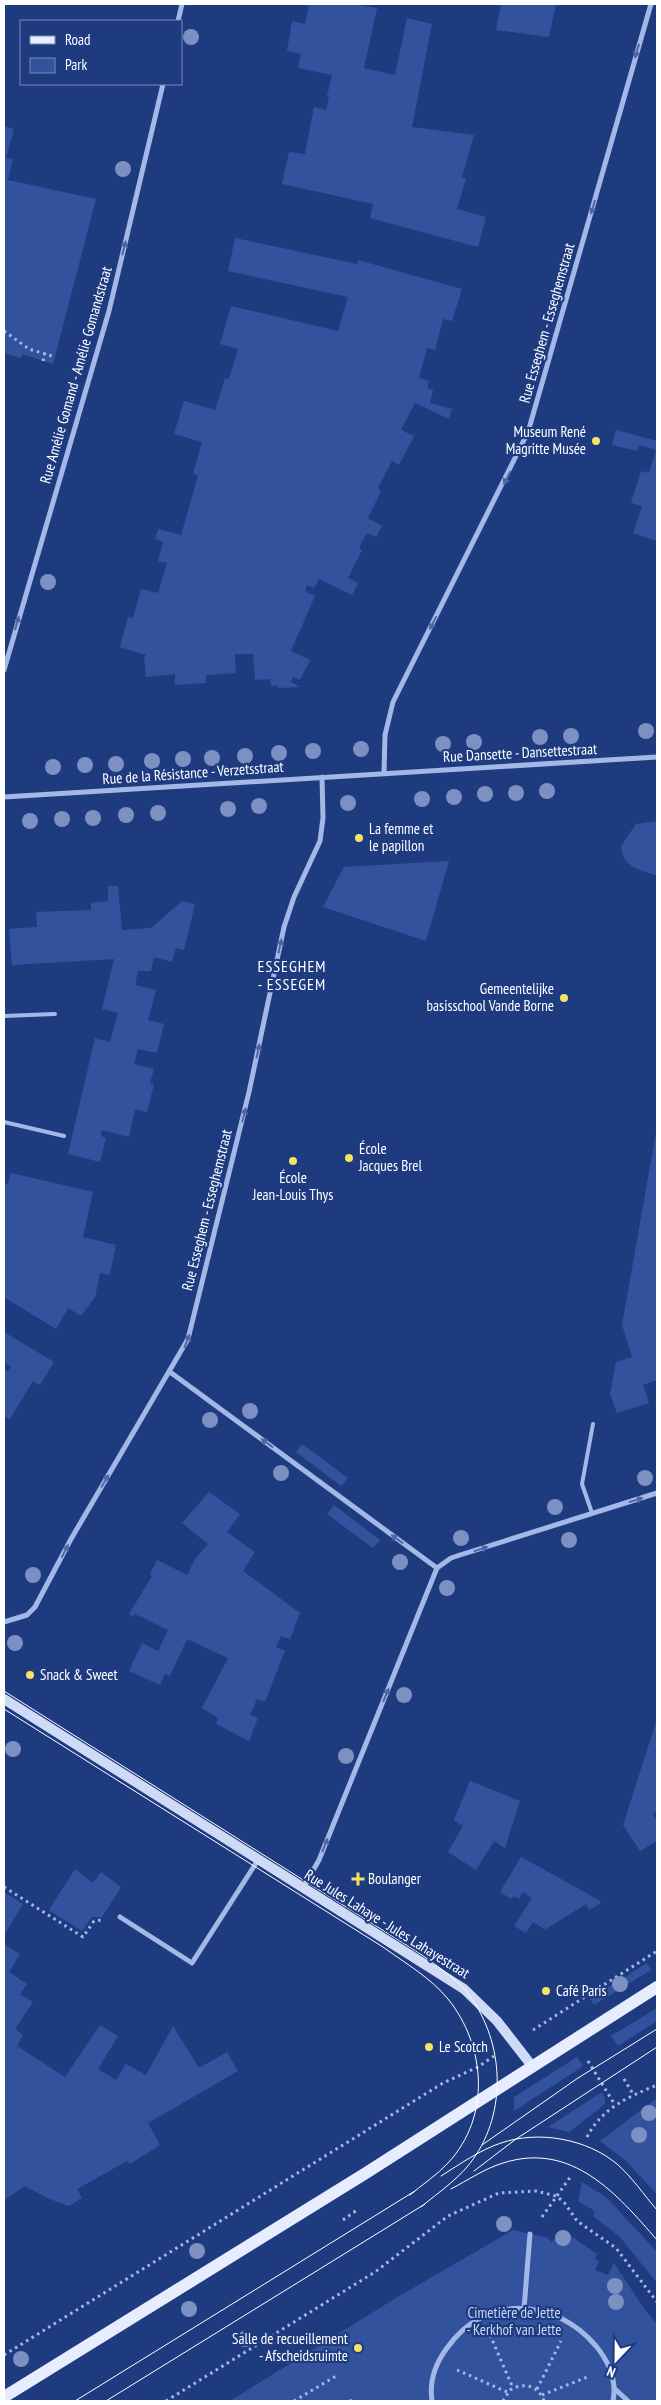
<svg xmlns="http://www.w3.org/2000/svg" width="661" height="2405" font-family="'PT Sans Narrow',sans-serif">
<rect width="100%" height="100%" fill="#1f3b80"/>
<path fill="#33529e" d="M309,4H354L377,8L364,68L395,75L407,18L432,24L412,127L474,135L462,177L466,179L457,209L486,217L478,247L370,218L373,204L282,184L289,152L305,154L314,107L326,110L329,97L327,96L332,75L298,68L301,54L287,51L292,21L305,24Z
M501,4H556L549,37L496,30Z
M4,126L14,129L6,158L13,159L8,180L96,199L53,364L22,354L21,358L4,353Z
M235,238L357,264L358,260L462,289L452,321L443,319L435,350L427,348L419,378L429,381L427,388L433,390L430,403L452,409L449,419L415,403L401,430L414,436L399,465L392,461L378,488L381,491L368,518L382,526L376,537L367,533L359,548L362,550L348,578L358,583L352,595L319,579L314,588L307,585L305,591L315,596L291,651L310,660L300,680L293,677L291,682L300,687L278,688L277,685L271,686L270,679L255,680L253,654H235L236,673L206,675V683L175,685V674L146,677L144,657L146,655L120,647L128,617L133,618L141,589L158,593L167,563L158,561L163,542L155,539L158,529L181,535L198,476L193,474L202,442L174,434L184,401L215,410L225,378L229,379L238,349L220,344L231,306L338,331L348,297L228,271Z
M616,430L657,441V541L633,533L642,506L631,503L641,471L649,473L656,450L639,445L637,451L612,445Z
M657,821V876C639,869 623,868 621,846L636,824Z
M449,861L426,941L323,907L344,867Z
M108,886H118L122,930L151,928L182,901L195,904L184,950L176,948L172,962L154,957L151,971H138L135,985L156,990L148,1020L164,1024L157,1053L138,1049L134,1064L154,1069L150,1083L154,1084L147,1112L135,1109L129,1137L102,1130L101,1136L106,1138L100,1162L68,1154L95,1038L110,1042L118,1013L102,1009L114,959L12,965L9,929L37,927L36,912L91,910V903L108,901Z
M657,1127V1380L643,1385L649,1403L617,1413L610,1394L616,1362L632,1357L622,1325Z
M11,1173L93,1192L83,1237L116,1245L110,1275L100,1273L95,1297L81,1316L68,1308L56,1329L4,1297V1184L7,1185Z
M4,1332L54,1362L40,1385L33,1381L10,1419L4,1416V1369L8,1372L11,1367L4,1362Z
M302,1444L348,1478L341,1486L296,1452Z
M209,1492L240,1514L227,1532L255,1552L243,1571L300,1613L290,1639L281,1636L276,1647L285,1651L265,1702L257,1699L250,1715L258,1718L249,1741L216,1724L218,1718L202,1708L228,1658L187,1639L170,1676L165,1674L160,1685L129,1671L142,1643L158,1651L168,1630L135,1614L133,1617L129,1614L152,1576L150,1574L157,1560L187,1575L195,1559L208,1544L182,1523Z
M334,1505L380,1540L373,1548L327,1514Z
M657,1719V1811L653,1814L657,1821V1841L640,1851L623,1825Z
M470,1781L520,1801L505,1848L494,1841L476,1870L448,1852L463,1826L454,1820Z
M521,1857L599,1900L601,1903L589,1910L586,1904L546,1929L547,1931L533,1922L526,1933L514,1926L532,1898L523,1892L519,1899L514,1896L511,1899L500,1892Z
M75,1869L93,1883L101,1872L121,1887L102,1917H92L82,1931L49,1910Z
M4,1892L23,1904L4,1935Z
M4,1944L20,1954L9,1972L27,1984L20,1994L33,2002L15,2029L23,2035L17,2046L65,2077L100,2025L118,2036L98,2069L116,2080L126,2064L146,2075L173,2026L199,2068L227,2052L238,2071L148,2123L160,2145L130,2164L127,2161L77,2189L82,2198L69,2206L47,2198L25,2186L4,2200Z
M647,1963L651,1970L594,2005L590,1999Z
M657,2008V2021L618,2046L611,2036Z
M577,2057L583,2066L514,2111V2097Z
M602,2092L605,2099V2104L569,2132L548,2127Z
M657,2098L655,2115L657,2118V2194L625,2160L600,2141Z
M582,2182L606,2197L657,2252V2283L620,2237L593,2216L595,2211L578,2201Z
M513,2230L548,2238L552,2242L562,2230L597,2254L595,2259L599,2261L595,2270L608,2275L614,2263L645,2310L657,2324V2401H230L396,2298Z"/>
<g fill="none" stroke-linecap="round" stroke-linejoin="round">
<path stroke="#a4b8e8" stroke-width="3" stroke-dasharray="2.5 4" stroke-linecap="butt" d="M4,331L29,349L55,357
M43,361L45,353
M4,1887L83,1937L94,1921L101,1920
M533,2030L657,1951
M588,2061L615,2105
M624,2079L633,2094
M587,2137C602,2108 628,2097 657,2085
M542,2217L571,2176
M343,2220L357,2210
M490,2335L513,2388
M4,2355L443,2083L478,2067L494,2056
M457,2370L507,2392
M537,2389L561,2341
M542,2395L590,2376
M166,2401L375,2272L448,2216L499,2193L536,2191L556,2196L564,2202L577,2221L616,2248L657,2302
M294,2401L336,2376
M350,2401L352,2400
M503,2401L510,2390C524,2382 538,2385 544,2401"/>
<path stroke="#a4b8e8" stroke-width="4" d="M4,1016L55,1014
M4,1122L64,1136
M592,1513L582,1484L593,1424"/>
<path stroke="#a4b8e8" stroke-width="5" d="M178,21L182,4
M4,670L109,311L163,84
M384,773L385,735L393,702L528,432L651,4
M4,797L657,757
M170,1372L437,1568
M4,1622L27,1615L35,1607L71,1539L188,1339L249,1092L284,927L294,897L320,841L323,818L322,777
M303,1888L319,1860L437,1568L451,1558L460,1555L657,1493
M120,1917L192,1963L258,1860
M524,2309L530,2234
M615,2389L628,2401
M432,2401C429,2381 435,2364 447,2348C485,2294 554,2297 596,2346C609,2362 617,2381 613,2401"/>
<path stroke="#cfdaf6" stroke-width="10" d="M4,1699L464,1989L497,2021L532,2066"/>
<path stroke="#e7ecfe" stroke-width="12" d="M4,2397L366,2173L657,1987"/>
<path stroke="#fff" stroke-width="1" d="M4,1691L422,1955C437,1966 454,1977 466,1991C503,2037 508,2106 476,2155C462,2177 440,2191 421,2207
M4,1709L383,1947C405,1963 431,1978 448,1999C486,2046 491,2117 448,2163C437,2175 423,2184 410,2195
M482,2145L578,2078L657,2029
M474,2171L516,2139L657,2047
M441,2176C460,2164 480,2150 501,2143C539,2130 587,2139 617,2164C632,2177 644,2195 657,2210
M451,2189C468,2180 484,2169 503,2163C572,2141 617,2194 657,2240
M75,2401L415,2191
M106,2401L425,2204"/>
</g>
<g fill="#7c90c1">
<circle cx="191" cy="37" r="8"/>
<circle cx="123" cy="169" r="8"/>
<circle cx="48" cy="582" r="8"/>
<circle cx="646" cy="731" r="8"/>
<circle cx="571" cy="736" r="8"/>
<circle cx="540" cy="737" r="8"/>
<circle cx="474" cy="742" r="8"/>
<circle cx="443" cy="744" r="8"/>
<circle cx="361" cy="749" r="8"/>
<circle cx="313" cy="751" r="8"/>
<circle cx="279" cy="753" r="8"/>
<circle cx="245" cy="756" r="8"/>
<circle cx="212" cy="758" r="8"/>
<circle cx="183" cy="759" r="8"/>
<circle cx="152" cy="761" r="8"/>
<circle cx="116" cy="764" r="8"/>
<circle cx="85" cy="765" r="8"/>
<circle cx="53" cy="767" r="8"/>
<circle cx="547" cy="791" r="8"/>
<circle cx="516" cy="793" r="8"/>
<circle cx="485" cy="794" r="8"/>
<circle cx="454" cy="797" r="8"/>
<circle cx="422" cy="799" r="8"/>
<circle cx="348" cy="803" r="8"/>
<circle cx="259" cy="806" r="8"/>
<circle cx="228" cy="809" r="8"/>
<circle cx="158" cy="813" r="8"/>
<circle cx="126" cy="815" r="8"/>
<circle cx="93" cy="818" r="8"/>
<circle cx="62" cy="819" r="8"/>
<circle cx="30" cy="821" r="8"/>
<circle cx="250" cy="1411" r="8"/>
<circle cx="210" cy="1420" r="8"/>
<circle cx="281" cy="1473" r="8"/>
<circle cx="645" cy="1478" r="8"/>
<circle cx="555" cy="1507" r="8"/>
<circle cx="461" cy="1538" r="8"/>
<circle cx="569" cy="1540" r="8"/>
<circle cx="400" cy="1562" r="8"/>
<circle cx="33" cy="1575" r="8"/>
<circle cx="447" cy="1588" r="8"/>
<circle cx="15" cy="1643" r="8"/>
<circle cx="404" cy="1695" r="8"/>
<circle cx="13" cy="1749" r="8"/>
<circle cx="346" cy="1756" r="8"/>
<circle cx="620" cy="1984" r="8"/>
<circle cx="649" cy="2113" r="8"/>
<circle cx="639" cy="2135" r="8"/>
<circle cx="504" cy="2224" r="8"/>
<circle cx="563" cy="2238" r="8"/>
<circle cx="197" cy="2251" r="8"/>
<circle cx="615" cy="2286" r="8"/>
<circle cx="616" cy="2302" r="8"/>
<circle cx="189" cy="2309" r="8"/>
<circle cx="245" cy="2339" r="8"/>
<circle cx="21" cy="2359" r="8"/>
</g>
<defs><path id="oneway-solid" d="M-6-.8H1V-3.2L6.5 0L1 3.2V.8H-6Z" transform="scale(1.25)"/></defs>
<g fill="#4e67a4">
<use href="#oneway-solid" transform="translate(637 51) rotate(106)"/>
<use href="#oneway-solid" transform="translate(593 207) rotate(106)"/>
<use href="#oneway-solid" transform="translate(124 248) rotate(-76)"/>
<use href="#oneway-solid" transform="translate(507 478) rotate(117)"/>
<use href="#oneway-solid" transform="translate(17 623) rotate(-74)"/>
<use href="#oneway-solid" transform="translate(433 623) rotate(117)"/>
<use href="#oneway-solid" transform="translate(280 946) rotate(-78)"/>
<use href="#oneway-solid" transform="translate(258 1051) rotate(-78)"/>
<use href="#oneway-solid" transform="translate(244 1115) rotate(-76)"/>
<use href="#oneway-solid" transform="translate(187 1341) rotate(-69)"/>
<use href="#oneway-solid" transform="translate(267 1443) rotate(-144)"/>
<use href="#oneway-solid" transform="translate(105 1481) rotate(-59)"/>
<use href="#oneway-solid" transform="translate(636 1500) rotate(-18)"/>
<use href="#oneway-solid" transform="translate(397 1539) rotate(-144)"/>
<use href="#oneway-solid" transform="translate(481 1549) rotate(-18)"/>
<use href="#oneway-solid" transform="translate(65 1551) rotate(-63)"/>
<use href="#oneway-solid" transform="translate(386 1695) rotate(-68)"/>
<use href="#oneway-solid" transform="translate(325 1845) rotate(-68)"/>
</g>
<g fill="#f6e364" stroke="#1f3b80" stroke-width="2">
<circle cx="596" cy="441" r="5"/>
<circle cx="359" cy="838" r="5"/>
<circle cx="564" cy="998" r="5"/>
<circle cx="349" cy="1158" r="5"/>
<circle cx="293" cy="1161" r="5"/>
<circle cx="30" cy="1675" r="5"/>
<path d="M355.5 1871.5h5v5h5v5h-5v5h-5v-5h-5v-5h5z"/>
<circle cx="546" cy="1991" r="5"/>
<circle cx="429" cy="2047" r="5"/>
<circle cx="358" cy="2348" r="5"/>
</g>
<g text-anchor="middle" stroke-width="4.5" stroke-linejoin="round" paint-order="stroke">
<g font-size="15" fill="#fff" stroke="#1f3b80">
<text transform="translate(547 323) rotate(-74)" y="5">Rue Esseghem - Esseghemstraat</text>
<text transform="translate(76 375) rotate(-74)" y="5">Rue Amélie Gomand - Amélie Gomandstraat</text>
<text transform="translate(520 753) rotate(-3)" y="5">Rue Dansette - Dansettestraat</text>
<text transform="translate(193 773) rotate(-4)" y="5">Rue de la Résistance - Verzetsstraat</text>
<text transform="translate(207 1210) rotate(-76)" y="5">Rue Esseghem - Esseghemstraat</text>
<text transform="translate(387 1924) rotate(32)" y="5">Rue Jules Lahaye - Jules Lahayestraat</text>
</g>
<g font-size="15" fill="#fff" stroke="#1f3b80" text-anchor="start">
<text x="586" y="437" text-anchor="end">Museum René<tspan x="586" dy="17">Magritte Musée</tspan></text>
<text x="369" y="834">La femme et<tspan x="369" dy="17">le papillon</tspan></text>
<text x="554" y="994" text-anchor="end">Gemeentelijke<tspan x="554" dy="17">basisschool Vande Borne</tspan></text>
<text x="359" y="1154">École<tspan x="359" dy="17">Jacques Brel</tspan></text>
<text x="293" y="1183" text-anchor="middle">École<tspan x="293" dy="17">Jean-Louis Thys</tspan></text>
<text x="40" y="1680">Snack &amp; Sweet</text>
<text x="368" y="1884">Boulanger</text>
<text x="556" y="1996">Café Paris</text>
<text x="439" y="2052">Le Scotch</text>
<text x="348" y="2344" text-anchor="end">Salle de recueillement<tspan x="348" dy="17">- Afscheidsruimte</tspan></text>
</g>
<g font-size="15" fill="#c8d6f6" stroke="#1f3b80">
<text x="514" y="2318">Cimetière de Jette<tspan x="514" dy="17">- Kerkhof van Jette</tspan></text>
</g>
<g font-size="16" letter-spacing="1" fill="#fff" stroke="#1f3b80">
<text x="292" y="972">ESSEGHEM<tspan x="292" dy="18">- ESSEGEM</tspan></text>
</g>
</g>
<rect width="661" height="2405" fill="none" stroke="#ffffff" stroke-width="10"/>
<rect x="20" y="20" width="162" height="65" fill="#1f3b80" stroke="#7989b3"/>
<rect x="30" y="36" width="25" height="8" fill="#e7ecfe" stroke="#7989b3"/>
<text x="65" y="45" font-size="15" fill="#ffffff">Road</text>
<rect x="30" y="58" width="25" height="15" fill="#33529e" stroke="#7989b3"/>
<text x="65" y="70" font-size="15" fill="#ffffff">Park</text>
<g transform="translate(616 2360) rotate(202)" stroke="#1f3b80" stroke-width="4" paint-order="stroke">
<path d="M0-4L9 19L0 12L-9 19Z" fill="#ffffff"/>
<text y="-8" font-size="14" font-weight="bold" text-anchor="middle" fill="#ffffff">N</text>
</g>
</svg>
